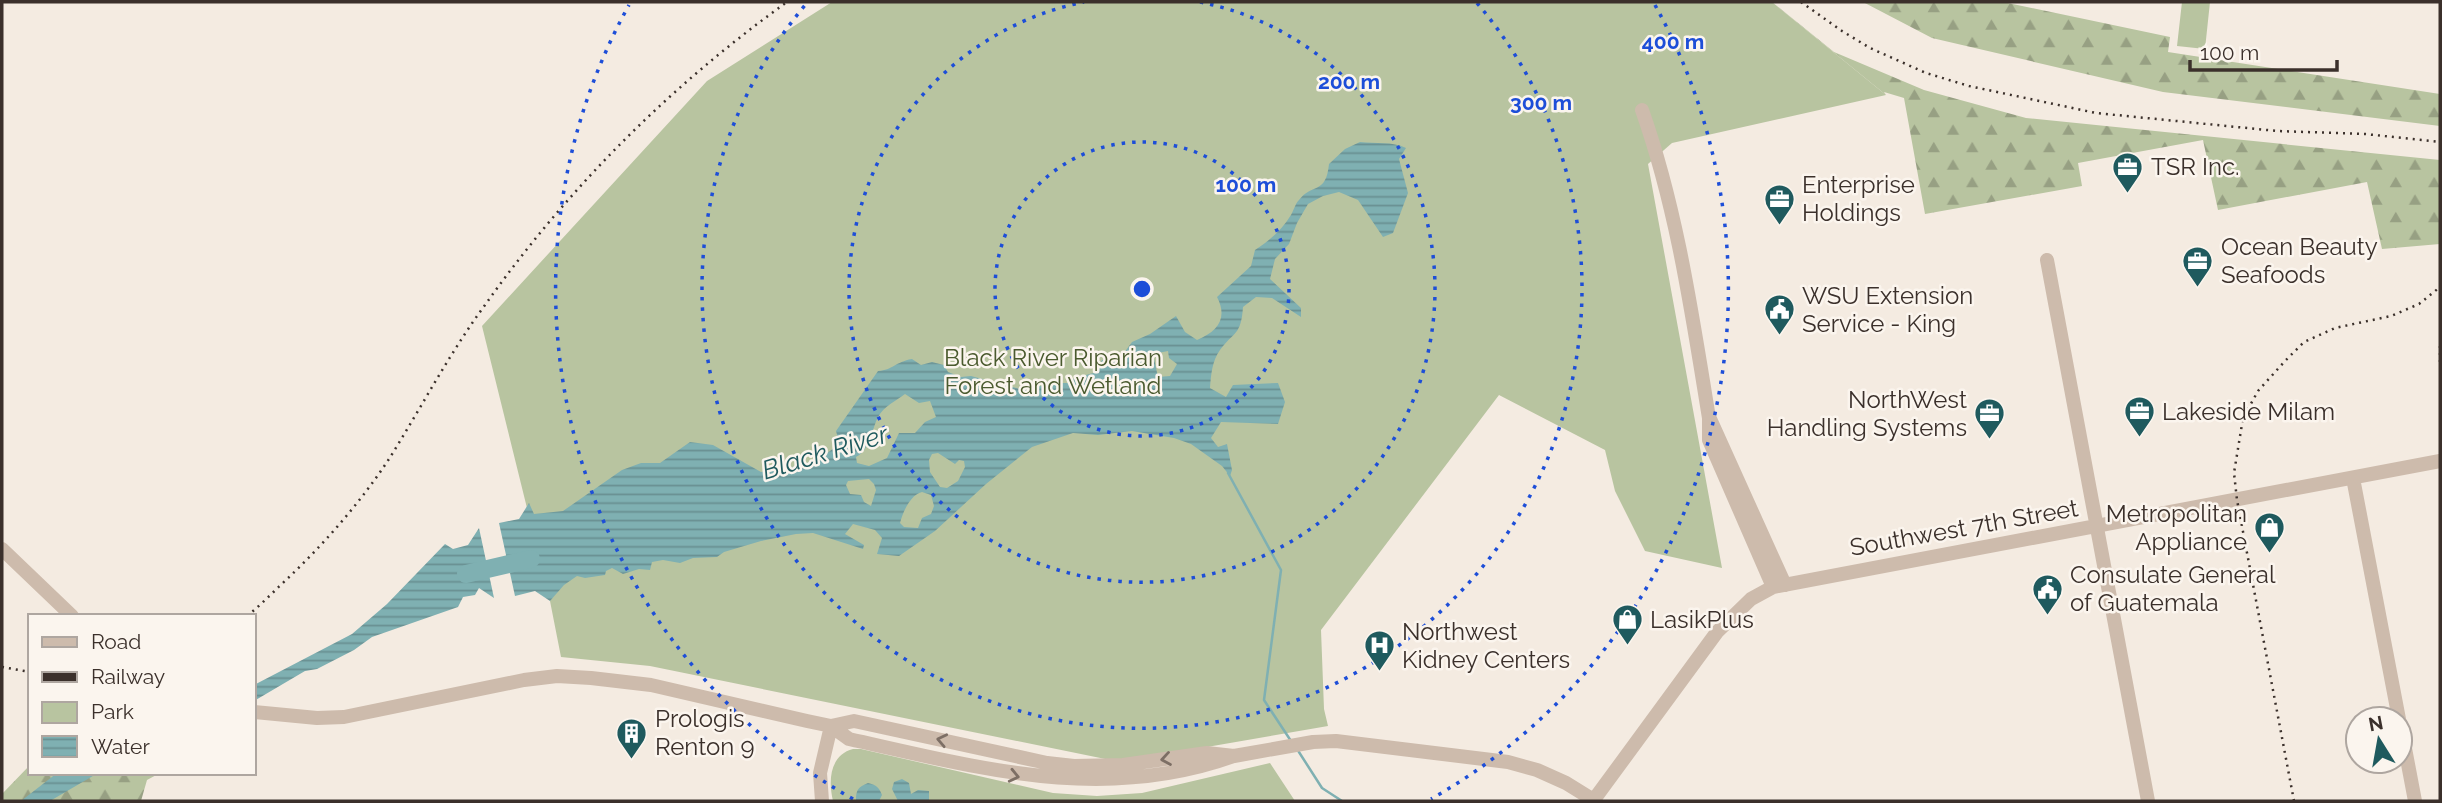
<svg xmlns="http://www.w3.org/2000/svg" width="2442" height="803" font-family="Raleway,sans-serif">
<defs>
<pattern id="forest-firs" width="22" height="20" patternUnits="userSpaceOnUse" patternTransform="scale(1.75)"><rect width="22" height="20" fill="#b8c4a0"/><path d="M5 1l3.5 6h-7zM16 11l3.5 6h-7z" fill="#97a083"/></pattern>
<pattern id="water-rules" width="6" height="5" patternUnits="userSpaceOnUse" patternTransform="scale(1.75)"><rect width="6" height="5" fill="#7fb0b2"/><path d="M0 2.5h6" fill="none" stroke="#699091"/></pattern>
</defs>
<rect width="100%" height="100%" fill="#f4ebe1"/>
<path fill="url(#forest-firs)" d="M1772,2L1834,52L1924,90L2026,118L2440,160V244L2382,249L2367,182L2218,210L2203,140L2078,163L2082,186L1925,214L1904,98L1884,92L1886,95Z
M1863,2H2003L2170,37L2168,52L2440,94V126L2163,92L1932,38Z
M30,765V773H160L147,780L141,801H2V794Z"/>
<path fill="#b8c4a0" d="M832,2H1772L1886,95L1672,143L1648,164L1722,568L1645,551L1615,491L1605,450L1499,395L1321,630L1324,709L1328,726L1120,762L650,666L561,657L550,601L482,326L707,81Z
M2182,2H2210L2205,49L2177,46Z
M853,749H861L1053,793L1097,796L1142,793L1270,763L1295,801H833C828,780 830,755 853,749Z"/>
<path fill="url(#water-rules)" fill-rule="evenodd" d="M1360,142C1376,144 1392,141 1406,148L1399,159L1408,193L1393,233L1383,237L1358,200L1339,192L1323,196L1308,204L1297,223L1289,244L1275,259L1270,279L1301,308V317L1272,298L1256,297L1243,307C1241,336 1234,331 1220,350C1212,361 1211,375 1210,388L1226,397L1233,385L1278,383L1285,402L1278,424L1221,422L1211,438L1218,447L1227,444L1232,470L1230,476L1222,466L1191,444L1174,438L1132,431L1098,435L1073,433L1032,447L986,484L935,531L899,556L877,554L882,538L875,530L853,524L845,534L864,545L863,549L813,533L796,534L761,541L724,552L717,557L693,558L680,563L663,560L652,562L650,570L639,569L623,574L612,568L606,571L605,575L585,578L577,576L564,585L550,601L535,591L515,596L499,523L519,519L529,503L534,514L563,511L622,470L641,463H660L690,442L713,445L761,472C788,468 821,465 839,442L836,431L878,371C893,370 895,362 912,359L921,365L932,362L944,365L948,372L961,377L971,376L1024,390L1053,383H1068L1075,378L1097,372L1102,360L1121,357L1132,342L1150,334L1176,316L1185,332L1197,340C1218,331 1228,318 1217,297L1251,266L1255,250C1269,241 1282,230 1291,215C1294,210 1295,204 1299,200C1312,183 1326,195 1329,164L1345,149ZM1168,351L1169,358L1177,364L1170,376L1158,377L1153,354ZM905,394L919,403L930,401L936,417L925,422L915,433H899L887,458L869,466L857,463L856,457C871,449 871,431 878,417C884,406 896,401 905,394ZM938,453L955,464L959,460L964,461L965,467L958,481L947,488L940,487L930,472L929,460L932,454ZM869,479L874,484L876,490L871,506L864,502L861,495L850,494L846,485L848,481ZM922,492L931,495L934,506L931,514L922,518L918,528L904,527L900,523C903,512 910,495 922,492Z
M479,528L494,598L479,588L475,595L463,597L458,607L372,637L354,650L317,669L305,671L254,701V685L352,634L387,604L445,544L453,549L468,545Z
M57,773H98L50,801H21Z
M902,779L909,783L911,794L918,790L929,791V801H898L892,789L894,782Z
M868,783C876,785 879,787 882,795L879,801L856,800C856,790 858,787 868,783Z"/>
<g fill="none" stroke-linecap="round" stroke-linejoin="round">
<path stroke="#7fb0b2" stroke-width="2.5" d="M1228,473L1281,570L1264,700L1291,741
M1297,749L1322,788L1342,801"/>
<path stroke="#7fb0b2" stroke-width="18" d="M466,574L531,559"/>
<path stroke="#cdbbac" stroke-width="14" d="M1642,110C1677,209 1692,314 1709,418V440L1773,587
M2047,260L2148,801
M1710,419L1785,585
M2353,478L2399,719
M2,549L72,616
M254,712L317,718L344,717L524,680L557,676L591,678L651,685L807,721L831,726L849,739C980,768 1103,803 1234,756
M2400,722L2415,801
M831,726L854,721L1047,763L1074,766L1123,765L1207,753L1234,756L1313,742L1336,741L1508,762L1537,770L1566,783L1595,801
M822,801L820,773L831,726
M1593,801L1717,632L1751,599L1773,587L2440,461"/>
<path stroke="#3b302b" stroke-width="2.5" stroke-dasharray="2 5" stroke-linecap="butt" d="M1801,2L1842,31L1870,48L1926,73L1969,86L2096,113L2277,131L2365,134L2440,142
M2440,346V365
M247,616C261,605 273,592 286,580C324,544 360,503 389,459C421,408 449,354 485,305C568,188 670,86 787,2
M2,667L30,672
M2294,801L2237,500L2234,473L2243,418L2258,391L2285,361L2304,342L2335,328L2391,316L2419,304L2440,287"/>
</g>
<defs><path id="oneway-chevron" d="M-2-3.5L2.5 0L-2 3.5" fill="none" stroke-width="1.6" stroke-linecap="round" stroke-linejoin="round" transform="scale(1.75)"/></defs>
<g stroke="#7d6f65">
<use href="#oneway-chevron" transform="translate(942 740) rotate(-168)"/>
<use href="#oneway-chevron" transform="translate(1166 759) rotate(171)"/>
<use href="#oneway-chevron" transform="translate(1014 776) rotate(13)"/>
</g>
<g fill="none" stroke="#1d4ed8" stroke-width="3.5" stroke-dasharray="3.5 7">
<circle cx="1142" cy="289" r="147"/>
<path d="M1200 2A293 293 0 1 1 1084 2"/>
<path d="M1477 3A440 440 0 1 1 807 3"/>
<path d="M853 799A586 586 0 0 1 629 5M1655 5A586 586 0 0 1 1431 799"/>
</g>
<defs>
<symbol id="office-pin" viewBox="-11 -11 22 30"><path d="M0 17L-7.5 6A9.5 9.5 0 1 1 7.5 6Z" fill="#1f5a5e" stroke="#fbf5ee"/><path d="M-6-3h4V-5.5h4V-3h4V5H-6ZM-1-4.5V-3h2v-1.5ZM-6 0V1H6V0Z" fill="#fff"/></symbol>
<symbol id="civic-pin" viewBox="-11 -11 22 30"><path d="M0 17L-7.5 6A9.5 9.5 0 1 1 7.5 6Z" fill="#1f5a5e" stroke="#fbf5ee"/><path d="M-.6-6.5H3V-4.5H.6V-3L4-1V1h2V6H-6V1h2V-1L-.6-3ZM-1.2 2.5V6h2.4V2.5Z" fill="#fff"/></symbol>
<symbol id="shop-pin" viewBox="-11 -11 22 30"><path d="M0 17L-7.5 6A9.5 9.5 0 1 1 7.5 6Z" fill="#1f5a5e" stroke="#fbf5ee"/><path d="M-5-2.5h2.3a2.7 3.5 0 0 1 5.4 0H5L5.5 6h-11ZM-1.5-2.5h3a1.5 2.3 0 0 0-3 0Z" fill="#fff"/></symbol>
<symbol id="hospital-pin" viewBox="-11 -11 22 30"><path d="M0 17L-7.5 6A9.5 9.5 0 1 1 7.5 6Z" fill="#1f5a5e" stroke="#fbf5ee"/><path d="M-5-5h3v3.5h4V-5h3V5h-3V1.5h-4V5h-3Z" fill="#fff"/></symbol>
<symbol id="building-pin" viewBox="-11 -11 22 30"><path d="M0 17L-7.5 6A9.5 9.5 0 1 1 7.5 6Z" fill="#1f5a5e" stroke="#fbf5ee"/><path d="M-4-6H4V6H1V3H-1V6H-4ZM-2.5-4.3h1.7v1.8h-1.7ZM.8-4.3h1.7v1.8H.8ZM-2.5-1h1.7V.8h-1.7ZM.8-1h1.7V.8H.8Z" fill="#fff"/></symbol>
</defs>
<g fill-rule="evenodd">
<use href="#office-pin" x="2110" y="150" width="35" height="47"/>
<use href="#office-pin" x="1762" y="182" width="35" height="47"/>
<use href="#office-pin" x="2180" y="244" width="35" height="47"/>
<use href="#civic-pin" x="1762" y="292" width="35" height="47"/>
<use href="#office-pin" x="2122" y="394" width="35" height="47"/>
<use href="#office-pin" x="1972" y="396" width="35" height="47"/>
<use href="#shop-pin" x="2252" y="510" width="35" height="47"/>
<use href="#civic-pin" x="2030" y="572" width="35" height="47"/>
<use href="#shop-pin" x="1610" y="602" width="35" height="47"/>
<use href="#hospital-pin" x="1362" y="628" width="35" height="47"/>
<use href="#building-pin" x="614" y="716" width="35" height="47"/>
</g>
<g text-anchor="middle" stroke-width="5" stroke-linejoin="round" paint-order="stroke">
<g font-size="24" fill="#3b302b" stroke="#fbf5ee" text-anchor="start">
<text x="2151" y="175">TSR Inc.</text>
<text x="1802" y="193">Enterprise<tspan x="1802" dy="28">Holdings</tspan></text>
<text x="2221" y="255">Ocean Beauty<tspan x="2221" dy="28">Seafoods</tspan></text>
<text x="1802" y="304">WSU Extension<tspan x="1802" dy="28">Service - King</tspan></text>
<text x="1967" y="408" text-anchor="end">NorthWest<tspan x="1967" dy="28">Handling Systems</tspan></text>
<text x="2162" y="420">Lakeside Milam</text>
<text x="2247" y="522" text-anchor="end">Metropolitan<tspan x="2247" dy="28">Appliance</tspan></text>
<text x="2070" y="583">Consulate General<tspan x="2070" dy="28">of Guatemala</tspan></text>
<text x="1650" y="628">LasikPlus</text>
<text x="1402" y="640">Northwest<tspan x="1402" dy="28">Kidney Centers</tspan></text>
<text x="655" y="727">Prologis<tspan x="655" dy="28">Renton 9</tspan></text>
</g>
<g font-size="24" fill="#4a5a2e" stroke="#fbf5ee">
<text x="1053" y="366">Black River Riparian<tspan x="1053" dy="28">Forest and Wetland</tspan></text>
</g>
<g font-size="24" fill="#3b302b" stroke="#fbf5ee">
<text transform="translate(1964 528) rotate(-10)" y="8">Southwest 7th Street</text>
</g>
<g font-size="26" font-style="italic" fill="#1f5a5e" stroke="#fbf5ee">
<text transform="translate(825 452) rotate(-17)" y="9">Black River</text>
</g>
</g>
<circle cx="1142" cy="289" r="10" fill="#1d4ed8" stroke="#fbf5ee" stroke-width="3.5"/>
<g font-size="21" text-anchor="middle" font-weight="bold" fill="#1d4ed8" stroke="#fbf5ee" stroke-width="5" stroke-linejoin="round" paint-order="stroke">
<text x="1673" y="49">400 m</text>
<text x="1349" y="89">200 m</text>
<text x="1541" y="110">300 m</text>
<text x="1246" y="192">100 m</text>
</g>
<rect width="2442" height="803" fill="none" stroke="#3b302b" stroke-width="7"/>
<rect x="28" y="614" width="228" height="161" fill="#fbf5ee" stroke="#aea6a0" stroke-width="2"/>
<rect x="42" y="637" width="35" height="10" fill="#cdbbac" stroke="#aea6a0" stroke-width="2"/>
<text x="91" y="649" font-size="21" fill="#3b302b">Road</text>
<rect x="42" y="672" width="35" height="10" fill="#3b302b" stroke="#aea6a0" stroke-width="2"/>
<text x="91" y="684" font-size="21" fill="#3b302b">Railway</text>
<rect x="42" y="702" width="35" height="21" fill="#b8c4a0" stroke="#aea6a0" stroke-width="2"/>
<text x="91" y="719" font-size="21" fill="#3b302b">Park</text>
<rect x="42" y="736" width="35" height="21" fill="url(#water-rules)" stroke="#aea6a0" stroke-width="2"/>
<text x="91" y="754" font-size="21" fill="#3b302b">Water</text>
<g transform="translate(2379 740) rotate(349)"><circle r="33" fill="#fbf5ee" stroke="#aea6a0" stroke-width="2"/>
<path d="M0-5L12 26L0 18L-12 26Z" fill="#1f5a5e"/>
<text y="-10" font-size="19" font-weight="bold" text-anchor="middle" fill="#3b302b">N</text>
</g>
<path d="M2190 60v10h147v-10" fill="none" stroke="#3b302b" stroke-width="3.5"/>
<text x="2200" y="60" font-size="21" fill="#3b302b" stroke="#fbf5ee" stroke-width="5" paint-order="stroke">100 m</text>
</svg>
